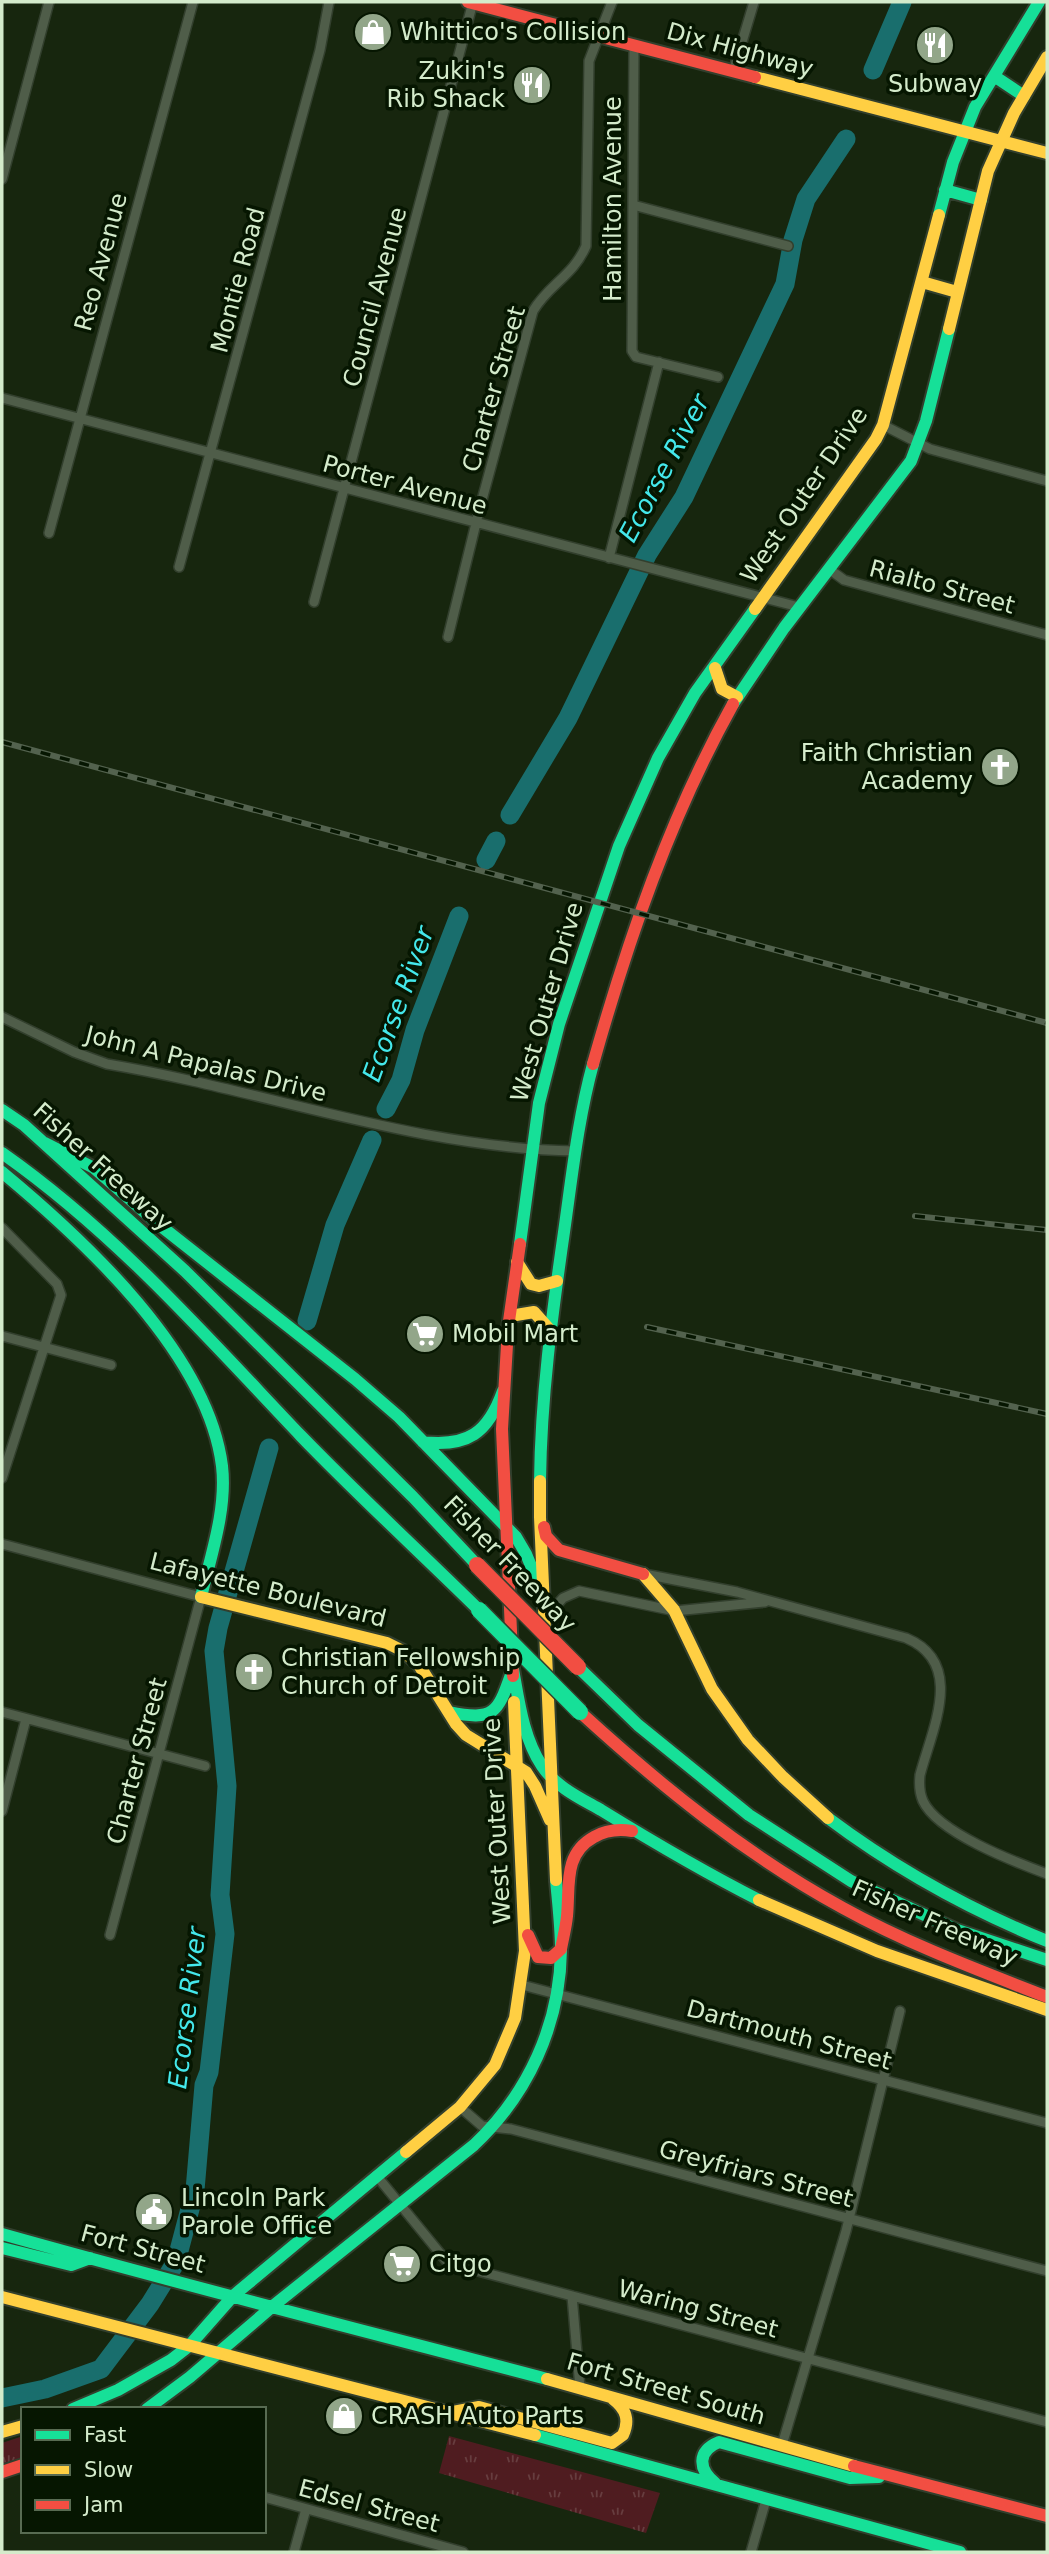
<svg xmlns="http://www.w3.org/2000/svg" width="1049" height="2554" font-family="'DejaVu Sans',sans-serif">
<defs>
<pattern id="grass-tufts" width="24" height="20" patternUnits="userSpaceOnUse" patternTransform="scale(1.75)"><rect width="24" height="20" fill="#4f1c20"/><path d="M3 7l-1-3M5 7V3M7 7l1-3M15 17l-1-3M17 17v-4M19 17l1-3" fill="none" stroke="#673d3f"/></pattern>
</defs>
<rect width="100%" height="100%" fill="#17260e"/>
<path fill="url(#grass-tufts)" d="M23,2436V2458L2,2465V2443Z
M449,2436L660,2493L646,2533L439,2473Z"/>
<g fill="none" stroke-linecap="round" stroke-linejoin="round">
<path stroke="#196e6d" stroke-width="19" d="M873,70L902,2
M510,815L568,718L647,555L684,497L785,284L793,240L806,199L846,139
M486,860L496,841
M386,1109L401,1080L415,1030L459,916
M307,1321L335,1225L372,1140
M2,2398L45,2389L101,2369L150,2304L176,2262L195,2190L204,2085L209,2072L225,1934L220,1895L227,1786L214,1651L218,1628L269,1448"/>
<defs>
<path id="street" d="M634,45L632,351L636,357L718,377
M733,72L754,2
M2,179L49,2
M633,205L788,246
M2,398L799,607
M883,425L930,449L1047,481
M49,533L193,2
M609,558L659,362
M179,567L320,50L329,2
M829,569L844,580L1047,635
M314,602L473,2
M448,637L479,511L533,311C548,285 573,276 586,246L589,61L612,2
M2,1017L74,1052L107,1064C263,1090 415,1148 575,1151
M2,1228L57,1284L61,1295L2,1478
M2,1336L111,1365
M2,1544L201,1597L110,1935
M644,1574L737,1592L906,1638C966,1663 932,1729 920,1775C919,1784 919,1792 923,1801C938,1833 1015,1862 1047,1874
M545,1618L563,1598L579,1591L675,1611L765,1602
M2,1712L205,1766
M2,1811L26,1719
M522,1985L1047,2123
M460,2107L482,2126L511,2129L1047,2271
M376,2175L448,2263L1047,2422
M572,2296L580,2388
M782,2445L846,2231L900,2011
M264,2497L463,2552
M294,2552L306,2509
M751,2552L766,2500"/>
<path id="fast" d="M994,76L1024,96
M945,190L981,200
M939,215L953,162L975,107L1039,2
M733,704L784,628L911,461L926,421L949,329
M2,1110L24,1125L185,1271L413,1497L477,1565
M43,1142L94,1168L157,1223L355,1379L399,1417L516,1537L526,1554L544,1597
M2,1153C116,1233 206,1336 301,1436C359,1496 420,1552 479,1610
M2,1172C84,1240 208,1354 222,1466C227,1509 211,1555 201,1597
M520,1244L539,1103L559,1024L619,846L658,758L695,693L755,609
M423,1442C468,1447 488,1433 503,1391
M540,1481C541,1397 552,1315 564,1232C572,1176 578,1119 593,1064
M578,1667L638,1725L749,1815L851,1881L957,1930L1047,1960
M513,1669C519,1702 523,1737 542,1766C556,1787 580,1798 601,1810C653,1842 704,1872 759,1900
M449,1712C497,1722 498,1711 513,1669
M828,1818C896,1869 968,1909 1047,1941
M2,2234C183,2285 365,2331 547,2379
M2,2248L71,2265L90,2258
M73,2409L118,2390L171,2360L189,2346L233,2296L406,2152
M147,2409L190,2377L273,2306L474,2145C528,2094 560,2025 561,1950C561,1927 558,1903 556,1880
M535,2435L960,2552
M715,2483C698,2469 697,2451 719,2442L850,2478L879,2477"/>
<path id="slow" d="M755,77L1047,153
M922,282L957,292
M949,329L988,171L1014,113L1047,57
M755,609L876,439L883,425L939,215
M715,668L722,689L737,697
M517,1262L531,1284L539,1286L557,1281
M510,1316L534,1312L550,1330
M540,1481V1517L556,1880
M643,1574L674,1610L712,1689L748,1740L783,1777L828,1818
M201,1597L387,1643L403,1651L419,1665L456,1724L466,1735L526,1772L535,1786L550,1820
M759,1900L877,1951L1047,2010
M406,2152L460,2107L495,2065L515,2018L525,1951L514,1702
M2,2297L535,2435
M547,2379L854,2466
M453,2412L479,2407L612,2443L623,2435C630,2420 626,2409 613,2399
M2,2432L23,2426"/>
<path id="jam" d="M468,2L755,77
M593,1064C628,940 670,817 733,704
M544,1527L546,1536L559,1550L643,1574
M513,1676L502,1429L508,1328L520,1244
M580,1712C661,1786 746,1855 843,1908C908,1944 978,1970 1047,1997
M528,1935L538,1957L551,1958L561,1949
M561,1949C563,1938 566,1927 567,1916C570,1886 563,1854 594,1837C606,1830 619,1829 632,1831
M854,2466L1047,2516
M2,2472L23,2465"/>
</defs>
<use href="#street" stroke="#323f2d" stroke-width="12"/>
<use href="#fast" stroke="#323f2d" stroke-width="16"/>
<use href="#slow" stroke="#323f2d" stroke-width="16"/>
<use href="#jam" stroke="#323f2d" stroke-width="16"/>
<use href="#street" stroke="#4f5d49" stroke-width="9"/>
<use href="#fast" stroke="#16e098" stroke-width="12"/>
<use href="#slow" stroke="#ffcf43" stroke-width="12"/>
<use href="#jam" stroke="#f24e42" stroke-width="12"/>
<defs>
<path id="rail" d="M2,742L1047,1023
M915,1216L1047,1230
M647,1327L1047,1414"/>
</defs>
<use href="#rail" stroke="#53624e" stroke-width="6"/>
<use href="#rail" stroke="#061601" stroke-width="3.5" stroke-dasharray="10" stroke-linecap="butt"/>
<defs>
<path id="fast-bridge" d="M479,1610L580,1712"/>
<path id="jam-bridge" d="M477,1565L578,1667"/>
</defs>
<use href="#fast-bridge" stroke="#323f2d" stroke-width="19" stroke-linecap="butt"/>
<use href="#jam-bridge" stroke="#323f2d" stroke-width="19" stroke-linecap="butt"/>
<use href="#fast-bridge" stroke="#16e098" stroke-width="16"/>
<use href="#jam-bridge" stroke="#f24e42" stroke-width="16"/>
</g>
<defs>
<symbol id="shop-disc" viewBox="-11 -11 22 22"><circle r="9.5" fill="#92a689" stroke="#061601"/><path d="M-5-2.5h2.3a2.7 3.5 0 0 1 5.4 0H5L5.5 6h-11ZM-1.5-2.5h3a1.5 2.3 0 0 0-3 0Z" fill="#fff"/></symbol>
<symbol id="restaurant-disc" viewBox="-11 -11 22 22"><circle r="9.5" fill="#92a689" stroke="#061601"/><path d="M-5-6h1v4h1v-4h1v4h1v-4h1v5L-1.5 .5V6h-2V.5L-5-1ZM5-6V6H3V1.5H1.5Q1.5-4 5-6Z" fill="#fff"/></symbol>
<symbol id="church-disc" viewBox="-11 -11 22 22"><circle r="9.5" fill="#92a689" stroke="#061601"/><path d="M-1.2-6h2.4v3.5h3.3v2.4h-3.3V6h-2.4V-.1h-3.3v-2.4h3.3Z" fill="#fff"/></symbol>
<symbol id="supermarket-disc" viewBox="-11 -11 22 22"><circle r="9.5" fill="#92a689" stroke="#061601"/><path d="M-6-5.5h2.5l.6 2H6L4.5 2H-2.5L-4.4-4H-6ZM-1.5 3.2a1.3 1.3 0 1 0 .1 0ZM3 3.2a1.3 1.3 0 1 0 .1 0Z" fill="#fff"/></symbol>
<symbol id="civic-disc" viewBox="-11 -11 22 22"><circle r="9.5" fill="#92a689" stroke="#061601"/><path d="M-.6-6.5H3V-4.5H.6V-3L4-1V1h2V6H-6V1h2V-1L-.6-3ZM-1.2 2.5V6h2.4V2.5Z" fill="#fff"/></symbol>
</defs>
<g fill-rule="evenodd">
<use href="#shop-disc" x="351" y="10" width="44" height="44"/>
<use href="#restaurant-disc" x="913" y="23" width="44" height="44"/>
<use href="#restaurant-disc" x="510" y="63" width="44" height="44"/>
<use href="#church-disc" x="978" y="745" width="44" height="44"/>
<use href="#supermarket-disc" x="403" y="1312" width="44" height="44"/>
<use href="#church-disc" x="232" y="1650" width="44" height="44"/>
<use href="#civic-disc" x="132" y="2190" width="44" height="44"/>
<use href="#supermarket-disc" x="380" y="2242" width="44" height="44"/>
<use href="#shop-disc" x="322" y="2394" width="44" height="44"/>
</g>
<g text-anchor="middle" stroke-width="7" stroke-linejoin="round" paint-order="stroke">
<g font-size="24" fill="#d4ebcb" stroke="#061601" text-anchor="start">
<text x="400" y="40">Whittico's Collision</text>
<text x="505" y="79" text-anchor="end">Zukin's<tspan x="505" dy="28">Rib Shack</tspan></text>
<text x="935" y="92" text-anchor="middle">Subway</text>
<text x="973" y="761" text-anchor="end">Faith Christian<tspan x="973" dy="28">Academy</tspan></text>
<text x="452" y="1342">Mobil Mart</text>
<text x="281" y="1666">Christian Fellowship<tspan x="281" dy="28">Church of Detroit</tspan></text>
<text x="181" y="2206">Lincoln Park<tspan x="181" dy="28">Parole Office</tspan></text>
<text x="429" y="2272">Citgo</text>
<text x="371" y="2424">CRASH Auto Parts</text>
</g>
<g font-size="24" fill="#d4ebcb" stroke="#061601">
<text transform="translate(740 50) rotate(15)" y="8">Dix Highway</text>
<text transform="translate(613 199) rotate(-90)" y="8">Hamilton Avenue</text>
<text transform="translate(101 262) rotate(-75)" y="8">Reo Avenue</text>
<text transform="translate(238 280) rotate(-75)" y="8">Montie Road</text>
<text transform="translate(375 297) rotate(-75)" y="8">Council Avenue</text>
<text transform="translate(494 389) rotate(-74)" y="8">Charter Street</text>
<text transform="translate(405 485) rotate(15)" y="8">Porter Avenue</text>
<text transform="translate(804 495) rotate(-56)" y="8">West Outer Drive</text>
<text transform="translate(942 587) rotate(15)" y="8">Rialto Street</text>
<text transform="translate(547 1002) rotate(-74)" y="8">West Outer Drive</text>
<text transform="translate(206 1064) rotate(14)" y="8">John A Papalas Drive</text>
<text transform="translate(103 1167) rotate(42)" y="8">Fisher Freeway</text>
<text transform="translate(510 1564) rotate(46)" y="8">Fisher Freeway</text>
<text transform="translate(268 1590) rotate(14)" y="8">Lafayette Boulevard</text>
<text transform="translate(137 1761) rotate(-75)" y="8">Charter Street</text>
<text transform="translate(497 1821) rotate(-93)" y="8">West Outer Drive</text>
<text transform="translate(935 1923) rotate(24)" y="8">Fisher Freeway</text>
<text transform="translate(789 2035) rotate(15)" y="8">Dartmouth Street</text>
<text transform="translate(756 2174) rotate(15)" y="8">Greyfriars Street</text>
<text transform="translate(143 2249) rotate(15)" y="8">Fort Street</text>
<text transform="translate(698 2309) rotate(15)" y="8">Waring Street</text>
<text transform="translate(666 2389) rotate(16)" y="8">Fort Street South</text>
<text transform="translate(369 2506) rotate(15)" y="8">Edsel Street</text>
</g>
<g font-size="26" font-style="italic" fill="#44e8eb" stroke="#061601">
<text transform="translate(664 468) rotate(-62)" y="9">Ecorse River</text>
<text transform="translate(398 1004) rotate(-70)" y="9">Ecorse River</text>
<text transform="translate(187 2008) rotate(-83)" y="9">Ecorse River</text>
</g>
</g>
<rect width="1049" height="2554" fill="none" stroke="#d4ebcb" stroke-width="7"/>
<rect x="21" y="2407" width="245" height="126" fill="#061601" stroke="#586b52" stroke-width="2"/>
<rect x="35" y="2430" width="35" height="10" fill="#16e098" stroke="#586b52" stroke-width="2"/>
<text x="84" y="2442" font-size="21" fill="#d4ebcb">Fast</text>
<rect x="35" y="2465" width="35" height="10" fill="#ffcf43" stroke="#586b52" stroke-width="2"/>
<text x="84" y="2477" font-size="21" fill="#d4ebcb">Slow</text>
<rect x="35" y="2500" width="35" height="10" fill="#f24e42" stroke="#586b52" stroke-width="2"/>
<text x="84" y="2512" font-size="21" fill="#d4ebcb">Jam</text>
</svg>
